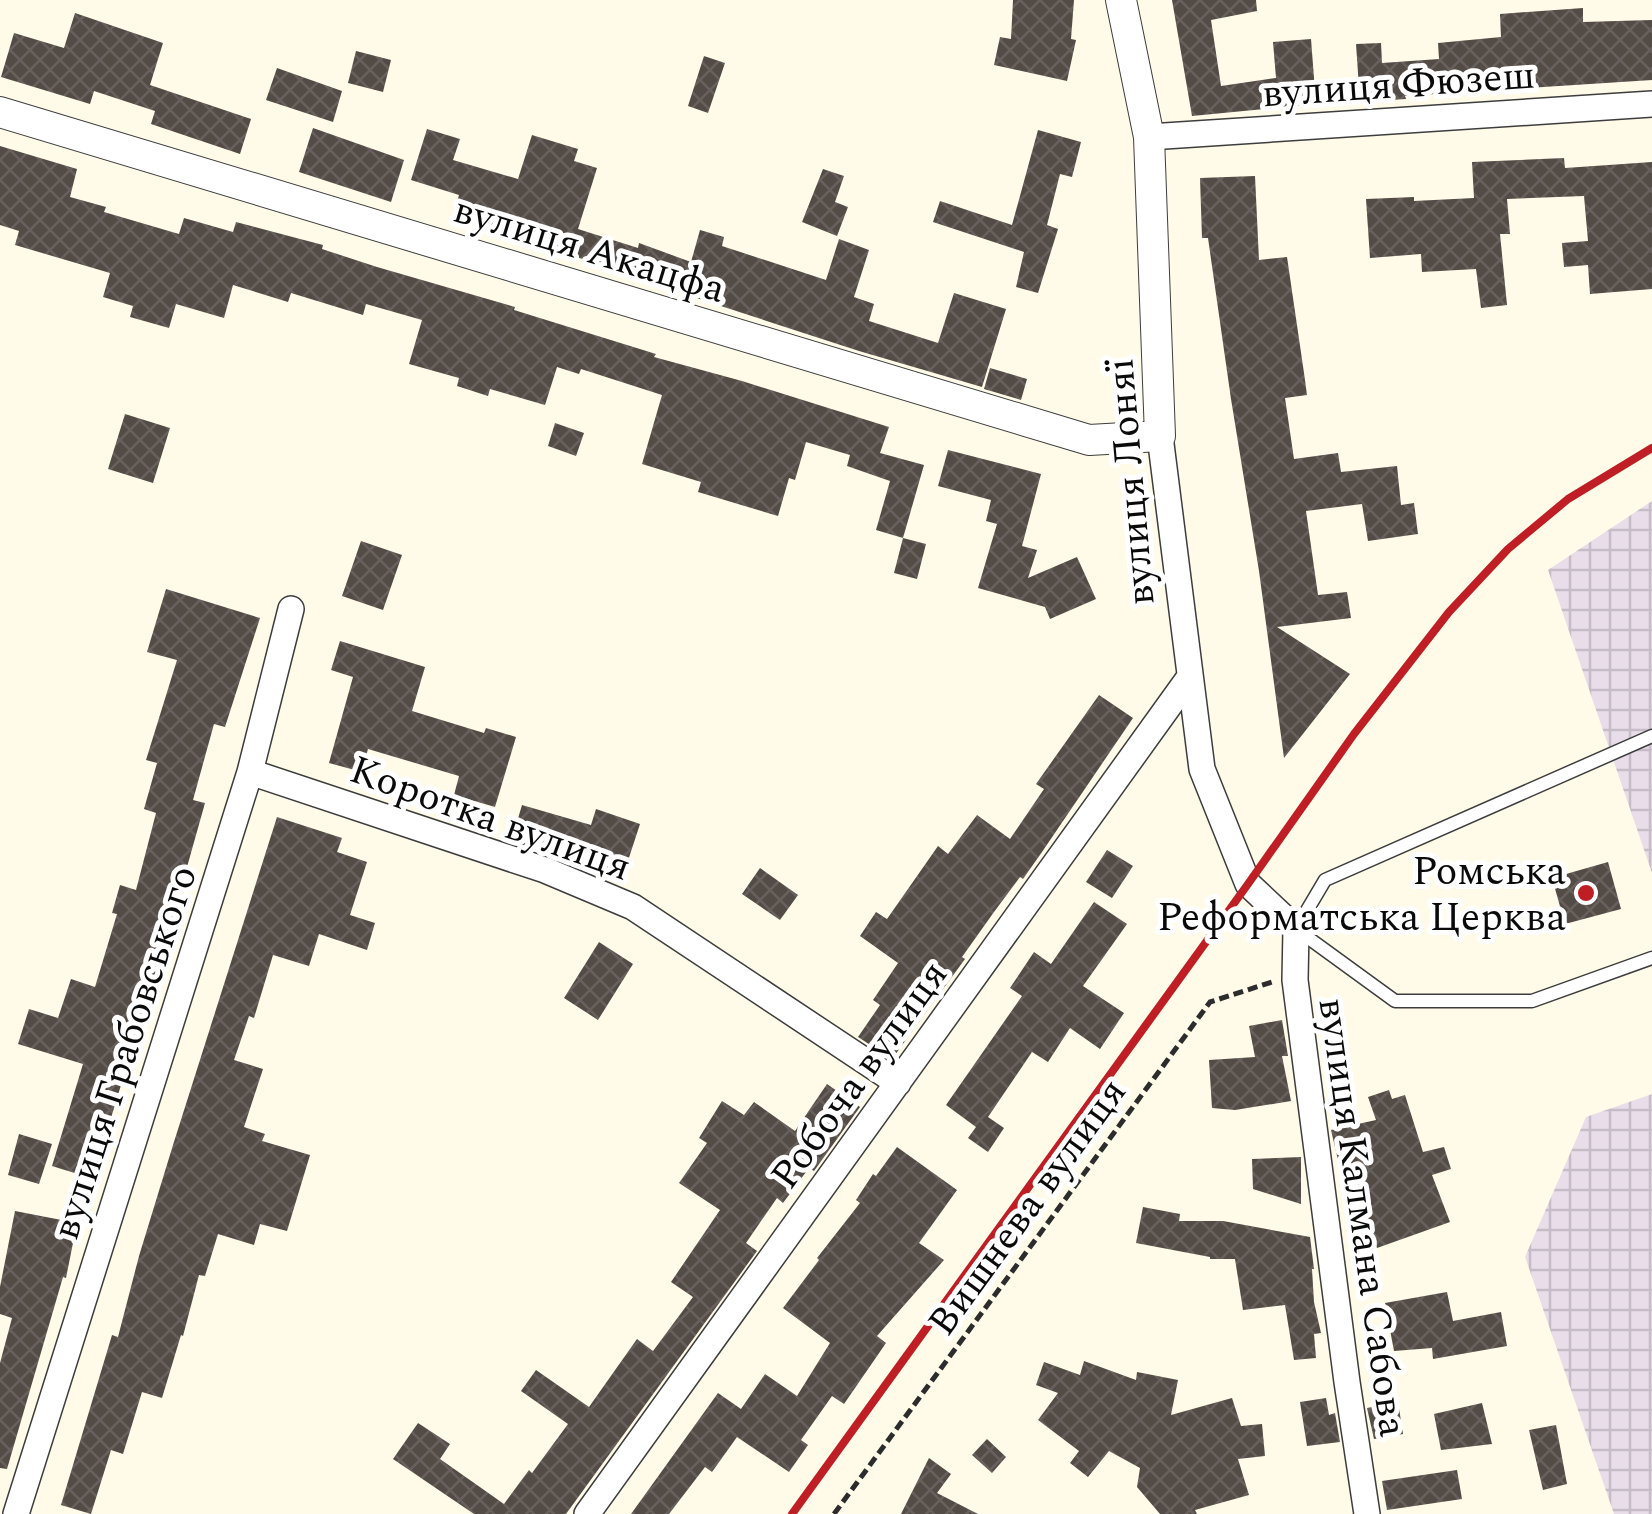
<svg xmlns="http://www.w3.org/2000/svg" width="1652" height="1514" font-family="Spectral,serif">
<defs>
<pattern id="industrial-grid" width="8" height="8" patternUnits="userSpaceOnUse" patternTransform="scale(2.5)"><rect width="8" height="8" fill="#e9ddea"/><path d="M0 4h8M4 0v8" fill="none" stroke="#c6bcc7"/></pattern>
<pattern id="building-cross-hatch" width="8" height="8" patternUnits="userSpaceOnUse" patternTransform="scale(2.5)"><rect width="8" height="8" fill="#534b46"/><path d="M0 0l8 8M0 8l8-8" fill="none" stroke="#67605c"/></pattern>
</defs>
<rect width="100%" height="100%" fill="#fffbe8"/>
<path fill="url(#industrial-grid)" d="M1652,501V873L1548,570Z
M1652,1094V1514H1614L1525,1257L1586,1117Z"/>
<path fill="url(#building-cross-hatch)" d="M1013,0H1074L1071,39L1076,40L1067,81L994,65L1000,37L1011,39Z
M1172,0H1256L1257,11L1211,20L1221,86L1276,78L1273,42L1311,39L1316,104L1192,116Z
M1583,8V22L1652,20V80L1405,96L1406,99L1360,102L1356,44L1381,43L1382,63L1439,59L1438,43L1501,37L1500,14Z
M75,13L163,43L150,85L251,119L240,154L151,124L155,111L94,91L90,104L1,77L14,33L64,48Z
M356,51L391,60L383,92L348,83Z
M704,56L725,63L708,113L688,106Z
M277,68L342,91L333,122L266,100Z
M313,128L404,160L391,202L299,172Z
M427,129L460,139L453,160L518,179L532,135L578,149L574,161L597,168L578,229L638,248L639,243L691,262L700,230L724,237L722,246L826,280L839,239L869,250L854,297L874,304L869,321L938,343L954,293L1006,309L982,387L859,351L681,293L608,267L452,218L459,195L411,180Z
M1038,130L1081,142L1072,177L1060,174L1047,225L1058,229L1038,293L1016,287L1024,252L933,222L940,201L1012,225Z
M0,146L77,169L70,197L106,207L104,212L179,234L184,218L233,232L236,222L285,235L323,245L322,249L377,267L515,307L514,310L656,354L654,357L742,381L889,427L880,453L924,465L903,538L876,530L890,481L847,466L850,455L806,442L795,480L789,478L778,516L698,492L701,482L642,464L662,395L581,369L579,374L557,367L545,405L490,389L488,396L457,386L459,378L409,364L422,320L366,304L363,315L291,293L288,302L233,285L224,318L176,304L169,328L130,317L133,306L103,297L110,273L15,245L19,231L0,225Z
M1564,158L1565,168L1652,162V289L1590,294L1588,265L1564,267L1562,243L1588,241L1584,196L1507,199L1510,234H1500L1507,305L1481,308L1476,269L1422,272L1421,254L1370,258L1366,199L1414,197V201L1474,198L1472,162Z
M823,169L844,176L835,202L848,207L837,236L802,222Z
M1255,176L1259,260L1287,257L1304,373L1307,395L1285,398L1294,459L1338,453L1341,472L1397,466L1401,505L1414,503L1418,534L1368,541L1362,504L1306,511L1318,595L1347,592L1351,618L1277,627L1350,674L1284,758L1259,571L1231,399L1208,238H1202L1200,178Z
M990,368L1027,379L1021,400L984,389Z
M125,414L170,428L153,483L108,469Z
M555,423L584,433L576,456L548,446Z
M948,450L1041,474L1022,546L1037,550L1028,578L1077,557L1096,599L1050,619L1045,607L978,588L997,524L986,521L991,500L938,486Z
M903,538L926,544L917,579L894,573Z
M361,541L402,555L383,610L342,596Z
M166,589L260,618L225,727L214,724L193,800L205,803L180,892L103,1144L107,1145L97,1180L52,1166L83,1064L18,1044L29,1009L58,1018L71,979L95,987L117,914L112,913L120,885L136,890L156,813L144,809L157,763L146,760L177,660L147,652Z
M340,641L425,667L412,711L484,733L486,728L516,737L495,807L454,795L459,776L368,749L362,772L329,763L353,677L331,670Z
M1099,695L1133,718L1042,852L1023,879L1020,877L994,912L962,957L965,959L892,1059L858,1037L880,1005L873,1000L898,963L860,936L876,912L887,919L938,846L948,854L977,815L1010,839L1044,789L1036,784Z
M522,805L591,825L596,809L640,824L623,876L511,842Z
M277,817L342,838L337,852L367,862L350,915L375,923L367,950L319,934L309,966L273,955L254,1018L249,1016L234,1060L263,1069L244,1127L265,1134L262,1141L310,1155L287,1231L260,1224L254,1245L218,1234L205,1276L199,1275L183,1336L181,1335L162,1398L142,1392L123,1454L111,1450L91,1514L61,1505L112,1335L118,1337L139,1256L173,1145Z
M1107,850L1133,866L1112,898L1086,882Z
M1608,862L1621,909L1565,924L1552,878Z
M760,868L798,895L780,920L742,894Z
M1094,902L1127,924L1083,986L1124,1013L1100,1049L1070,1028L1048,1062L1032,1052L988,1117L1004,1128L988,1152L968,1138L976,1127L946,1105L1022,996L1010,988L1034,952L1051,964Z
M599,942L633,964L598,1020L564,998Z
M1282,1020L1288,1056H1282L1291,1101L1235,1110L1212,1108L1209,1060L1255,1057L1249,1026Z
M827,1084L860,1107L814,1171L809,1168L783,1203L777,1198L746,1243L757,1251L566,1514H474L393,1459L418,1423L450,1444L440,1459L504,1504L529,1470L532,1473L568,1424L521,1391L536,1370L589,1407L637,1339L653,1351L693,1297L671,1282L720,1210L679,1183L707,1143L699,1138L722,1101L744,1115L754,1102L795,1131Z
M1389,1090L1392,1099L1405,1095L1423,1152L1444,1147L1451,1169L1432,1175L1450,1222L1377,1248L1358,1183L1344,1186L1331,1130L1376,1120L1368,1097Z
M19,1134L52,1144L39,1184L8,1175Z
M897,1147L957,1190L919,1243L944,1260L877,1336L886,1343L844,1404L832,1396L801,1440L808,1445L789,1472L737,1437L712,1472L705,1467L669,1514H631L718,1393L741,1409L765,1374L797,1396L830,1343L783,1308L819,1260L817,1258L860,1203L856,1200L873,1174L876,1176Z
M1301,1157V1204L1253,1189L1252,1159Z
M1143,1207L1180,1214L1179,1221H1223L1310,1237L1314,1269H1312L1314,1302L1321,1333L1314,1334L1316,1358L1294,1360L1285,1305L1243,1310L1235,1259H1210V1257L1136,1243Z
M15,1211L77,1223L66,1278L63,1277L7,1469L0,1468V1363L12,1318L0,1314V1287Z
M1447,1292L1453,1321L1501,1312L1507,1346L1433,1359L1432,1348L1394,1351L1385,1303Z
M1084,1361L1136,1380L1137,1372L1178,1380L1171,1415L1232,1398L1241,1426L1262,1424L1265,1456L1238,1459L1249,1495L1195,1510L1197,1514H1160L1137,1487L1140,1468L1109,1451L1088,1477L1070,1463L1079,1451L1038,1420L1058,1393L1036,1385L1044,1362L1080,1375Z
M1326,1398L1329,1415L1335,1413L1340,1442L1307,1446L1300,1402Z
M1398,1402L1403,1434L1374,1439L1367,1408Z
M1482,1403L1492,1444L1441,1450L1434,1414Z
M1556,1425L1567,1484L1543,1490L1529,1430Z
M987,1439L1006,1457L992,1473L972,1455Z
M929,1458L951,1474L937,1493L978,1514H901Z
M1457,1470L1462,1499L1387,1510L1382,1481Z"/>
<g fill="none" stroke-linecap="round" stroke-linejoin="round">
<defs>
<path id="service" d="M1652,736L1325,880L1296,929L1395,1001H1532L1652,958"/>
<path id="minor" d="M1149,137L1652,104
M1160,436L1202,769L1248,884L1296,929L1295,980L1347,1382L1367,1514
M250,772L545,870L633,907L898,1083
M16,1514L250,772L291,609
M587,1514L1189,678"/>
<path id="tertiary" d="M0,112L1089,440L1160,436L1149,137L1121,0"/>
</defs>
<use href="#service" stroke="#3d3d3d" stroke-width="15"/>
<use href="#minor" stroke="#3d3d3d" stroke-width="28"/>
<use href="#tertiary" stroke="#3d3d3d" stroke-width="32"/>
<path stroke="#2c2c2c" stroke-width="5" stroke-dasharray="10 5" stroke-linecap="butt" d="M834,1514L1210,1002L1272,982"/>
<use href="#service" stroke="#fff" stroke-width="12"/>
<use href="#minor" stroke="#fff" stroke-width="25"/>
<use href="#tertiary" stroke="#fff" stroke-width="30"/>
<path stroke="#be1e24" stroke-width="8" d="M792,1514L1248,884L1354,734L1449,612L1508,549L1568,499L1652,448"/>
</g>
<circle fill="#be1e24" stroke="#fff" stroke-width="4" cx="1586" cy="893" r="10"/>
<g text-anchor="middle" stroke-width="10" stroke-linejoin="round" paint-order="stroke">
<g font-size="40" fill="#0a0a0a" stroke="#fff">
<text transform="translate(1398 83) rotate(-4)" y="14">вулиця Фюзеш</text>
<text transform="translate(590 248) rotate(17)" y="14">вулиця Акацфа</text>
<text transform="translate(1129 482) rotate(-95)" y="14">вулиця Лоняї</text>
<text transform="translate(491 817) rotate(20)" y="14">Коротка вулиця</text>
<text transform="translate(123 1052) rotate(-72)" y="14">вулиця Грабовського</text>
<text transform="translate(858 1074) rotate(-54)" y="14">Робоча вулиця</text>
<text transform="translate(1026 1206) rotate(-54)" y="14">Вишнева вулиця</text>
<text transform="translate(1364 1217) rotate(82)" y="14">вулиця Калмана Сабова</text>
</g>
<g font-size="40" fill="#0a0a0a" stroke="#fff" text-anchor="end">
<text x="1566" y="884">Ромська<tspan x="1566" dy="46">Реформатська Церква</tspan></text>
</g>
</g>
</svg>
